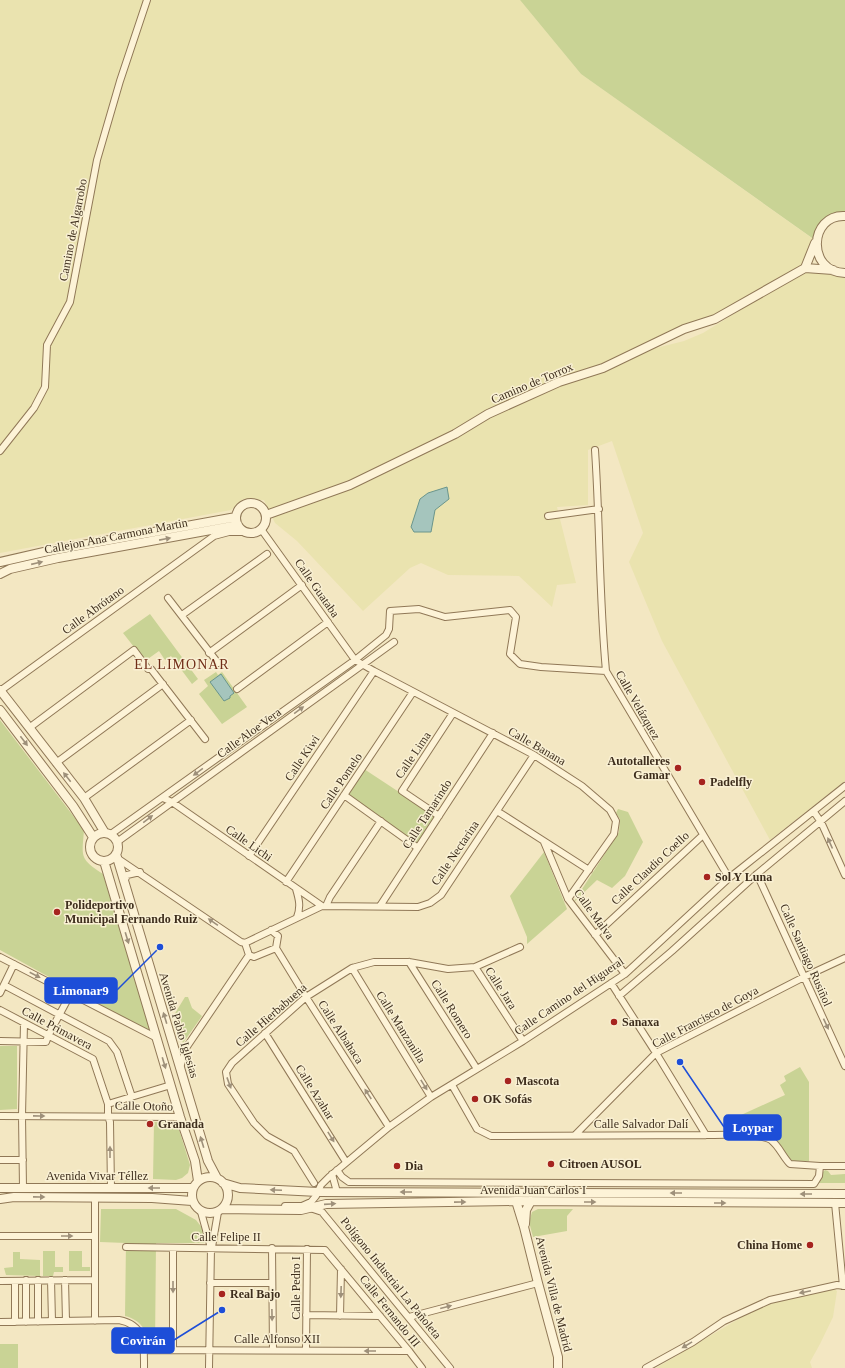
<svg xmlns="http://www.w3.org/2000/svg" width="845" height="1368" font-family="'Times New Roman',serif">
<rect width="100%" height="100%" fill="#f3e7c2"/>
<path fill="#eae3af" d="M0,0H520L581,74L816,241L805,268L715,319L632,354L684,341L703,333L778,287L808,270L845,273V781L770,840L662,641L629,562L643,533L612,441L588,450V505L557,507L576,583L557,585L552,607L519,576L448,575L421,563L410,568L363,611L297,541L275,523L264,500L243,499L231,510L0,553Z
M834,1289L837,1291L833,1317L820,1344L810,1362L812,1368H656L752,1311L781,1300Z"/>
<path fill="#c9d395" d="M520,0H845V216L833,219L815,240L581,74Z
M150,614L198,679L192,684L171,656L165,660L159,651L145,661L123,633Z
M216,672L218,675L222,672L247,707L222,724L199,694L208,686L204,680Z
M0,720L84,830C82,857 79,858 103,874L151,1033L0,950Z
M364,769L437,817L417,845L347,795Z
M618,809L628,812L643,842L625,876L612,888L597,880L573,903L619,832L620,819L616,813Z
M544,852L567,909L527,944V937L510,896Z
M185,997H188L192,1008L202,1016L183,1043L174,1015Z
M0,1046H17V1109L0,1110Z
M800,1067L809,1082V1161L792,1162L777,1140L766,1134L749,1132L741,1115L785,1095L780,1085L786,1081L784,1076Z
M154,1122L177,1123L190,1165L188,1173L182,1178L176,1180L153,1179Z
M825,1170L828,1171L831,1175L845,1174V1183H817L822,1177L823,1172Z
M101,1209H176L196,1220L203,1229L205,1243H156L155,1346H149C147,1330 141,1320 125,1316L126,1243L100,1242Z
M538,1209H573L567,1216V1231L533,1237L529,1222L532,1212Z
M43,1251H55V1267H63V1272H54L53,1276H43Z
M69,1251H82V1267H90V1271H69Z
M13,1252H20V1259L40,1260V1276L6,1275L4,1268L13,1267Z
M0,1344H18V1368H0Z"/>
<path fill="#a5c5bd" stroke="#6a958c" d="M447,487L449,499L435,510L431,532H414L411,527L420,499L428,493Z
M221,674L234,693L230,696V698L224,701L210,682Z"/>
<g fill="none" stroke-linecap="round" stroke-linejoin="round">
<defs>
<path id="minor" d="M595,450C600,524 599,597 606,671L729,878
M0,451L34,408L45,387L47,345L70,302L97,160L120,81L147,0
M548,516L599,509
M261,529L355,660L374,671L534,755L582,786L610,810L616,821L614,834L568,899
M168,598L218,663
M182,615L267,554
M209,653L302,585
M237,689L328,622
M0,691L214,536L229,532H247
M29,728L134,650L148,669H151L205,739
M56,763L163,684
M344,795L418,848
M84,798L191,720
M163,798L172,802L322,906
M497,811L589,870
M814,812L821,822L845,875
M439,816L402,791L453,713
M111,834L355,660L386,635L389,629L390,611L419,609L445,617L510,610L516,617L510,654L520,664L541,667L606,671
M117,842L394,642
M544,842L568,899L625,974
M249,856L374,671
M117,858L241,942L245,943
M757,874L845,1066
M124,882L127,875L140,872
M286,882L413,692
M296,889C299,899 301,907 297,917
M326,906L330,897L381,821
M380,906L493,733
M271,930L278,936L276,948L254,957L249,955L245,943L322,906L418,907L430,903L441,895L534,755
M595,935L703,835
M276,948L306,997L389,1127
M0,957L157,1038
M409,962L477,1069
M475,967L523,1041
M352,968L431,1097
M611,983L656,1053L706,1135
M4,985L109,1041L117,1052L132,1097
M0,993L14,964
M619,996L672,951L757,874L845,801
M0,1010L93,1059L108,1104V1116L110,1122L111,1189
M265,1033L346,1162
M0,1041L46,1042L48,1036L71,993
M180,1068L186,1048L249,955
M452,1085L477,1129L491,1136L706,1135C720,1135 760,1133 771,1140C779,1146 783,1157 790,1164L820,1166H845
M108,1104L171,1085
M0,1116L180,1117
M575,1135L656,1053L804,977L845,958
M0,1160H23
M337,1170L342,1177L349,1182L814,1184L819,1176L820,1166
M332,1174L337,1192
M314,1183L294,1151L267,1136L254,1123L228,1084L226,1072L232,1063L306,997L352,968L374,962H409L448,969L475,967L520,947
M23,1188L22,1116L24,1023
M95,1198V1321
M835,1203L843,1286
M285,1206H302L311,1202L316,1196L321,1185L329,1177L389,1127L431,1097L523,1041L625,974L729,878L845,786
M310,1208L322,1212L450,1368
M201,1212L211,1248L209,1368
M0,1236H95
M126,1247L325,1250L409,1351L422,1368
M212,1247L218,1212
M272,1248L273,1350
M26,1280V1322
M38,1280V1322
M51,1280L52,1321
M65,1280L66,1321
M0,1281L95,1280
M15,1281V1322
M210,1283H272
M306,1315L380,1316
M340,1316L341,1269
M409,1317L538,1283
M0,1322L119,1320C146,1325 144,1346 144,1368
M144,1350L409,1351
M173,1350V1248
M306,1350L307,1249
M646,1368L693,1342L724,1321L770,1300L837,1285L845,1286"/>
<path id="tertiary" d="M845,216C809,214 806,272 845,273
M805,268L815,243
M236 518a15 15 0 1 1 30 0a15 15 0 1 1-30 0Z
M266,515L350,485L455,434L488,414L559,382L603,368L684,329L715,319L805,268L833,270
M0,562L44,552L236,517
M0,574L10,569L58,558L238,525
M0,690L84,798L105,833
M0,710L73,806L93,837
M90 847a14 14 0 1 1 28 0a14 14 0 1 1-28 0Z
M116,854L208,1161L217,1178
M104,861L180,1117L195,1161L198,1181
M192 1195a18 18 0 1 1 36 0a18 18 0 1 1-36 0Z
M223,1183L240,1188L318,1192L845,1194
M0,1188H193
M0,1199L14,1197L152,1198L192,1201
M516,1201L524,1227L538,1283L558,1357V1368
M222,1209L301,1210L326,1204L516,1201L845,1203
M525,1224L526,1210L531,1201"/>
</defs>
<use href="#minor" stroke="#907857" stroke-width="8"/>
<use href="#tertiary" stroke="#907857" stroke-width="10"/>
<use href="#minor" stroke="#fdf3d7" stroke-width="6"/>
<use href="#tertiary" stroke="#fdf3d7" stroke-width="8"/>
</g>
<defs><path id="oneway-solid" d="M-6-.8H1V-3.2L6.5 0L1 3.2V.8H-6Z"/></defs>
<g fill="#9e907a">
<use href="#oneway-solid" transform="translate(165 539) rotate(-11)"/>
<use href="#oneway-solid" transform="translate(37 563) rotate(-13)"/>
<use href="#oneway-solid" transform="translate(299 710) rotate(-36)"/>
<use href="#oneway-solid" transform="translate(24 741) rotate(53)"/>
<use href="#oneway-solid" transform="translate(198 772) rotate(144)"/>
<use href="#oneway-solid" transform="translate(67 777) rotate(-128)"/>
<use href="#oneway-solid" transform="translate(148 819) rotate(-37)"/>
<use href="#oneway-solid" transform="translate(830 843) rotate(-114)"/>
<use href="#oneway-solid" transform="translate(213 922) rotate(-145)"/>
<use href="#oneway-solid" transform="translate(127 938) rotate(73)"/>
<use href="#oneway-solid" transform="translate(35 975) rotate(27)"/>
<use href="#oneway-solid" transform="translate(165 1018) rotate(-107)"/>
<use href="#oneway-solid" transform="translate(826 1024) rotate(65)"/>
<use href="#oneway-solid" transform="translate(164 1063) rotate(73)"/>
<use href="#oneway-solid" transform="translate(229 1083) rotate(70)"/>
<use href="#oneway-solid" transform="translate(424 1085) rotate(58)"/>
<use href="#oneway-solid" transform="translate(368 1094) rotate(-123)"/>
<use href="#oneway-solid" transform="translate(39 1116) rotate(1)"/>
<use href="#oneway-solid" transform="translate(331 1137) rotate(58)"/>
<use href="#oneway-solid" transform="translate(202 1142) rotate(-107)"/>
<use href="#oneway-solid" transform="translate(110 1152) rotate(-90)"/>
<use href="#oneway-solid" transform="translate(154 1188) rotate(180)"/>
<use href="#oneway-solid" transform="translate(276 1190) rotate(-177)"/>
<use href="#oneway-solid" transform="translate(406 1192) rotate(-180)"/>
<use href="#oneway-solid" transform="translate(676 1193) rotate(-180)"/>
<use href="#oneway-solid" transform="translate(806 1194) rotate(-180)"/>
<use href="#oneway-solid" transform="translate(39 1197) rotate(1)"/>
<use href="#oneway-solid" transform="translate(460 1202) rotate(-1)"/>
<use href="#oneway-solid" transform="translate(590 1202)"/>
<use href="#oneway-solid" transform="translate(720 1203)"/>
<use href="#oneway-solid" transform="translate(330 1204) rotate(-4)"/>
<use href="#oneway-solid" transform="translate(67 1236)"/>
<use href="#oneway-solid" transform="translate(173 1287) rotate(90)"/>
<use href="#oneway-solid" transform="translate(341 1292) rotate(92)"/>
<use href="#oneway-solid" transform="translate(805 1292) rotate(168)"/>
<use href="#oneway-solid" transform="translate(446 1307) rotate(-15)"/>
<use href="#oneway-solid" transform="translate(272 1315) rotate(89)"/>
<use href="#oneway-solid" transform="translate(687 1345) rotate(149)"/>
<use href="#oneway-solid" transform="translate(370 1351) rotate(-180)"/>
</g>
<g fill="#a6241f" stroke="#f9f0d3" stroke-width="1.5">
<circle cx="678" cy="768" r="4"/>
<circle cx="702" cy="782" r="4"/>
<circle cx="707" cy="877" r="4"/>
<circle cx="57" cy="912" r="4"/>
<circle cx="614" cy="1022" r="4"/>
<circle cx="508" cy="1081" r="4"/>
<circle cx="475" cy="1099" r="4"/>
<circle cx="150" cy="1124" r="4"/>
<circle cx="551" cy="1164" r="4"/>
<circle cx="397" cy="1166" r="4"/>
<circle cx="810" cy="1245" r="4"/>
<circle cx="222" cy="1294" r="4"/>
</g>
<g text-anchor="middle" stroke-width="3" stroke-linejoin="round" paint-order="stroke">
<g font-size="12" fill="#3e2e1d" stroke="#f9f0d3">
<text transform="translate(73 230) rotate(-79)" y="4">Camino de Algarrobo</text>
<text transform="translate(532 383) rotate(-23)" y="4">Camino de Torrox</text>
<text transform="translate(116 536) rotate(-11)" y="4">Callejon Ana Carmona Martin</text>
<text transform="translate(317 588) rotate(55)" y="4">Calle Guataba</text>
<text transform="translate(93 610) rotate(-36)" y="4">Calle Abrótano</text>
<text transform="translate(638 705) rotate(60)" y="4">Calle Velázquez</text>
<text transform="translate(249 733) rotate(-36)" y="4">Calle Aloe Vera</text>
<text transform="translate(537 746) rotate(30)" y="4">Calle Banana</text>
<text transform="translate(413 755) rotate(-56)" y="4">Calle Lima</text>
<text transform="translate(302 758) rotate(-56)" y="4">Calle Kiwi</text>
<text transform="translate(341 781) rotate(-56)" y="4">Calle Pomelo</text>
<text transform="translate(427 814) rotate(-57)" y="4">Calle Tamarindo</text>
<text transform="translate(249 843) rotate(35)" y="4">Calle Lichi</text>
<text transform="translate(455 853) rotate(-56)" y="4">Calle Nectarina</text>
<text transform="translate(650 868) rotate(-43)" y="4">Calle Claudio Coello</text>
<text transform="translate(594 914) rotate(54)" y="4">Calle Malva</text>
<text transform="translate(806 955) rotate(66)" y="4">Calle Santiago Rusiñol</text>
<text transform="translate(501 988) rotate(57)" y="4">Calle Jara</text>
<text transform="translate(569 996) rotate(-34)" y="4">Calle Camino del Higueral</text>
<text transform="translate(452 1009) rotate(58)" y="4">Calle Romero</text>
<text transform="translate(271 1015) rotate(-41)" y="4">Calle Hierbabuena</text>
<text transform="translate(705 1017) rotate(-28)" y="4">Calle Francisco de Goya</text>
<text transform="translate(179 1025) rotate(73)" y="4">Avenida Pablo Iglesias</text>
<text transform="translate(401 1027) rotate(58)" y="4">Calle Manzanilla</text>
<text transform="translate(57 1028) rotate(28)" y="4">Calle Primavera</text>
<text transform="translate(341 1032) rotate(57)" y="4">Calle Albahaca</text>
<text transform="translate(315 1092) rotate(58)" y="4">Calle Azahar</text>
<text transform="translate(144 1106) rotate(1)" y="4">Calle Otoño</text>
<text x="641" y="1128">Calle Salvador Dalí</text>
<text x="97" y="1180">Avenida Vivar Téllez</text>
<text x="533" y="1194">Avenida Juan Carlos I</text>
<text x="226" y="1241">Calle Felipe II</text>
<text transform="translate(391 1278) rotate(51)" y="4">Polígono Industrial La Pañoleta</text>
<text transform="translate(296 1288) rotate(-90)" y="4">Calle Pedro I</text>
<text transform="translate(554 1294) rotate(76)" y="4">Avenida Villa de Madrid</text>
<text transform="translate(390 1311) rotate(51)" y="4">Calle Fernando III</text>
<text x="277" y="1343">Calle Alfonso XII</text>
</g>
<g font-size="12" font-weight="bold" fill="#3e2e1d" stroke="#f9f0d3" text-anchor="start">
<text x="670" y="765" text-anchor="end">Autotalleres<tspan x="670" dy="14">Gamar</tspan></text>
<text x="710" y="786">Padelfly</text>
<text x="715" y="881">Sol Y Luna</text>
<text x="65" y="909">Polideportivo<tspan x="65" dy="14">Municipal Fernando Ruiz</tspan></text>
<text x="622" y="1026">Sanaxa</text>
<text x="516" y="1085">Mascota</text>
<text x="483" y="1103">OK Sofás</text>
<text x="158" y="1128">Granada</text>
<text x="559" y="1168">Citroen AUSOL</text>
<text x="405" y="1170">Dia</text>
<text x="802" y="1249" text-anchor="end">China Home</text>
<text x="230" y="1298">Real Bajo</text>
</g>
<g font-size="14" letter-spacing="1" fill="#702d17" stroke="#f9f0d3">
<text x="182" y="669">EL LIMONAR</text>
</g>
</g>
<path fill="none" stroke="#1d4ed8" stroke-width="1.5" d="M160 947L117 990M680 1062L724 1127M222 1310L174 1340"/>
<g fill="#1d4ed8" stroke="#f9f0d3" stroke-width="1.5">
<circle cx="160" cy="947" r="4"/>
<circle cx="680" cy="1062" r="4"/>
<circle cx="222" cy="1310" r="4"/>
</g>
<g fill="#1d4ed8" stroke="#1d4ed8" stroke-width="1.5">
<rect x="45" y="978" width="72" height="25" rx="4"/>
<rect x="724" y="1115" width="57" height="25" rx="4"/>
<rect x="112" y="1328" width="62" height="25" rx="4"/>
</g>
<g font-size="13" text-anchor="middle" font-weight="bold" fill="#fff">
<text x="81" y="995">Limonar9</text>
<text x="753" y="1132">Loypar</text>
<text x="143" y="1345">Covirán</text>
</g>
</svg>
